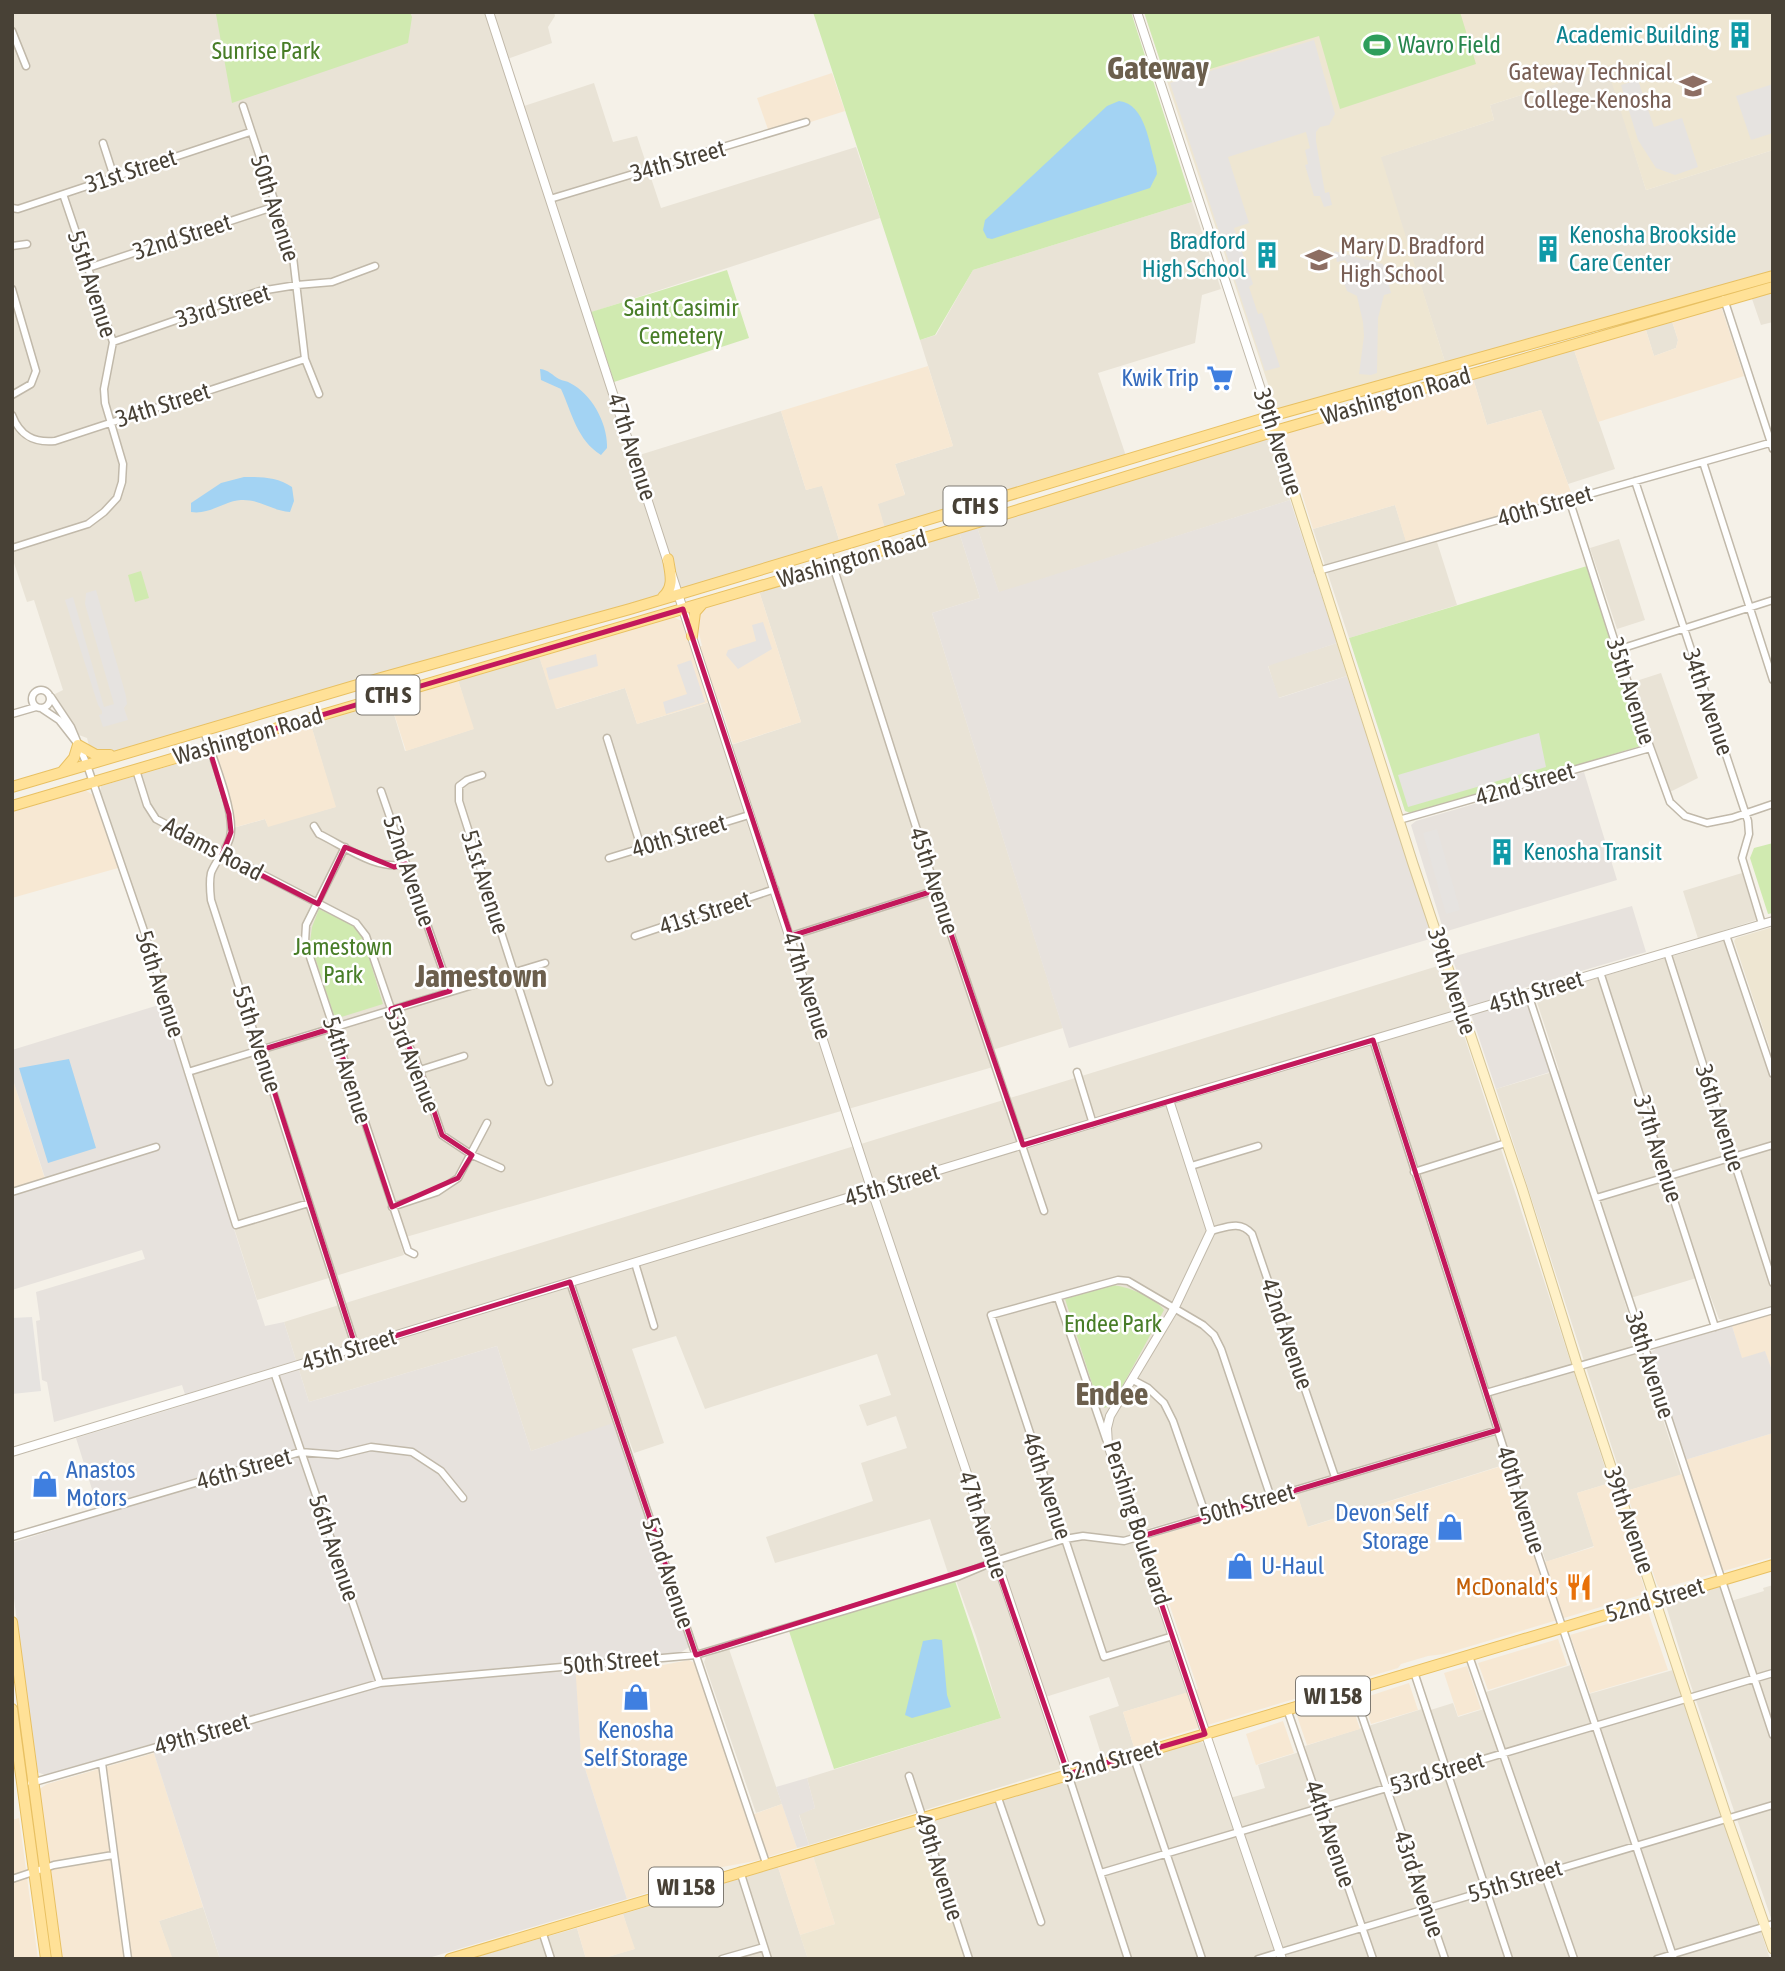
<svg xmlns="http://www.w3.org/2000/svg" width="1785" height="1971" font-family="'Asap Condensed',sans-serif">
<rect width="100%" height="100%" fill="#f5f1e8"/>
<path fill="#e9e3d6" d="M12,12H554L555,16L548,27L552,43L502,61L518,108L594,83L613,142L637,136L661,208L856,147L880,218L586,314L633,457L781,411L806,490L822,485L840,543L108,753L90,750L87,738L79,735L57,701L55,694L63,690L34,600L27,602L12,557Z
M1608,67L1646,190L1773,150V272L1445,362L1380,157L1494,120L1490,105Z
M1192,202L1221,289L1202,295L1195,343L1098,373L1126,456L885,529L877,504L905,494L895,464L953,446L920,340L936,335L973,270Z
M1773,289V322L1761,325L1751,296Z
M1671,318L1678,340L1676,348L1654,356L1645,327Z
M1574,350L1615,469L1568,484L1541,410L1487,425L1473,378Z
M1266,439L1270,442L1290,500L999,593L977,527Z
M1395,505L1409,550L1437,542L1457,605L1349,638L1313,529Z
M959,532L980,598L932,613L1063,1028L989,1051L993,1067L399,1239L404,1255L257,1300L234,1228L240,1226L235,1209L100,792L101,786L204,756L211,762L230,829L265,819L268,826L335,807L311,725L390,701L405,751L473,729L458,680L539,656L557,709L625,688L637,724L710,702L725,747L801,722L759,591Z
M1619,539L1645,620L1617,629L1590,548Z
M1337,643L1347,676L1278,698L1268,665Z
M1661,673L1698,778L1670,792L1633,682Z
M1742,873L1756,920L1722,931L1773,1086V1306L1724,1320L1719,1319L1703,1276L1624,1300L1681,1475L1626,1491L1496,1089L1559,1070L1535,996L1701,948L1683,891Z
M1441,965L1610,1483L1577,1493L1594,1546L1546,1562L1513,1462L1307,1527L1295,1486L1133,1533L1187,1693L1123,1712L1134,1747L1102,1757L1089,1716L1119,1706L1109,1677L1039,1699L1061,1763L1060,1769L809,1845L799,1814L815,1808L807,1778L1001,1718L976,1636L953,1572L948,1573L930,1519L775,1563L766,1537L873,1501L861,1463L907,1448L896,1416L867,1426L859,1405L891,1395L877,1354L705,1409L676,1336L632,1349L664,1443L634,1453L622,1421L531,1451L497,1346L309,1402L284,1322Z
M1720,1579L1728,1602L1764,1591L1763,1588L1773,1585V1924L1687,1674L1663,1596Z
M729,1649L782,1804L756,1813L704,1662L706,1657Z
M1571,1665L1582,1696L1673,1670L1770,1959H972L929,1826L931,1821L1199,1741L1203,1743L1206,1748L1223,1800L1265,1788L1258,1765L1306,1750L1305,1746L1422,1709L1424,1712L1453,1703L1458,1717L1490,1707L1486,1692Z
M778,1867L808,1959H601L634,1949L623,1914Z
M203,1907L220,1959H172L159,1921Z
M577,1928L586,1959H469Z"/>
<path fill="#f7e8d3" d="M832,73L845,111L770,135L757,98Z
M1721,306L1744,376L1598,422L1574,350L1645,327L1654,356L1676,348L1678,340L1671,318Z
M928,366L953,446L895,464L905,495L878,504L885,529L840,543L822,486L806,490L781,411Z
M1473,378L1487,425L1541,410L1572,495L1406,542L1395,505L1313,529L1285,440V433Z
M759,591L801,722L733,744L719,699L637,724L625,688L556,709L539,656L673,617L682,621L692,648L702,646L697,624L698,611L709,605Z
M458,680L474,729L406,751L390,701Z
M311,725L336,807L268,827L265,819L236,827L215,757L216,752Z
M85,790L93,795L118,868L12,898V812Z
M12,1077L45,1179L12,1188Z
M1773,1314V1373L1765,1352L1742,1359L1732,1326Z
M1773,1433V1557L1660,1589L1657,1584L1626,1491L1689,1472L1685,1460Z
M1505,1465L1538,1564L1594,1547L1577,1493L1610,1483L1644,1587V1594L1444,1654L1428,1656L1401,1664L1398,1668L1134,1747L1123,1712L1198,1689L1150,1547L1151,1538L1297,1494L1308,1527Z
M1648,1612L1668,1670L1590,1693L1570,1635Z
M1558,1639L1567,1665L1488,1690L1478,1663Z
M689,1660L695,1663L746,1817L782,1804L797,1848L755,1861L717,1868L686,1877L680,1883L627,1899L581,1756L575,1671L663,1665Z
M1467,1666L1481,1709L1458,1716L1444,1673Z
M1409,1683L1418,1710L1371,1724L1363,1698Z
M1350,1700L1360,1729L1307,1745L1297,1716Z
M1283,1721L1294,1753L1256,1765L1246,1734Z
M154,1753L203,1907L159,1921L172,1957L166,1959H60L38,1790L47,1784Z
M19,1818L38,1959H12V1820Z
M813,1856L835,1924L800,1935L778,1867Z
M623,1914L635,1949L601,1959H586L577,1928Z"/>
<path fill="#e7e2dd" d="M1290,500L1337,643L1268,666L1279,698L1347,676L1433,938L1069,1048L932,613L980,598L959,532L977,527L999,592Z
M1584,772L1617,880L1444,932L1411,825L1416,821Z
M1632,906L1646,952L1523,988L1550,1072L1496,1089L1452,957Z
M162,1004L265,1326L284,1322L309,1402L497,1346L531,1451L613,1423L689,1647L680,1653L575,1662L581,1756L627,1899L425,1959H220L151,1744L45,1775L37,1772L35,1769L12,1582V1543L100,1515L76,1438L188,1404L182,1385L54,1422L47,1382L42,1380L36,1321L40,1320L36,1292L145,1259L142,1250L12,1290V1195L47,1184L12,1077V1050Z
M1732,1326L1742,1358L1765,1351L1773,1373V1433L1685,1460L1651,1352L1657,1348Z
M807,1778L815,1808L799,1815L809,1845L797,1848L776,1787Z"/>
<path fill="#eee6d2" d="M1144,12H1773V150L1646,190L1607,68L1490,105L1494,120L1381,157L1445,362L1283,409L1276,408Z
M1773,927V1058L1734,941L1736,938Z
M920,1824L966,1959H808L800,1935L835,1924L813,1856Z"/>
<path fill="#d0eab0" d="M233,12H410L412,17L408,43L232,103L216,14Z
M813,12H1131L1192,202L973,270L935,335L920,340Z
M1144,12H1460L1476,64L1340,109L1319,36L1167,82Z
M727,270L749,338L614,382L591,312Z
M1587,566L1644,745L1413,814L1405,811L1349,638Z
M141,571L149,598L135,602L128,575Z
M1773,843V913L1768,914L1750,858L1754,848Z
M319,909L354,926L363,938L383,1004L335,1019L310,942L312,927Z
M1111,1285C1127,1286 1155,1297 1164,1310L1113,1403L1105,1408L1098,1402L1065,1299Z
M955,1581L1001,1718L834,1769L789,1631Z"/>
<path fill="#e6e3e0" d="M1314,40L1335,114L1329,125L1320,127L1316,132V141L1325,193L1329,192L1332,205L1324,207L1320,196H1314L1305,165L1308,164L1305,150L1310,148L1306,132L1228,157L1249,223L1234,228L1253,284L1249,287L1258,314L1262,313L1280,367L1265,371L1170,83Z
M1638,80L1654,127L1682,118L1698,167L1675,175L1656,168L1638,140L1621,85Z
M1773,84V133L1751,140L1736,96Z
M1334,251L1383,264L1391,293L1384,295L1378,318L1377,373L1371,375L1359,374L1364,336L1363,322L1357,296L1347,291L1342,278L1350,276L1351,269L1345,260L1337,262Z
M96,590L126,696L127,704L124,708L128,720L103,727L99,715L102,714V711L98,705L65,600L73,597L104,707L114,704L85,604L86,593Z
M763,622L772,649L738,669L726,655L728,650L756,641L752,625Z
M596,654L598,666L549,680L546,668Z
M691,660L705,702L666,714L663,702L687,694L677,665Z
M1539,733L1546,767L1408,807L1398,775Z
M1437,829L1460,910L1446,914L1423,833Z
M32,1317L41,1391L12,1394V1318Z"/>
<path fill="#a3d3f3" d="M1119,101C1146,104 1149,145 1156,166L1157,174L1150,188L992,239L987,238L983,230L985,220L1107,106Z
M540,369C549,370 552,375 559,379C563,381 567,381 570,383C592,394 608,424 607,448L601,455C577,440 572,413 561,389L541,380Z
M244,477C262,477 277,477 292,487L294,501L290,512C272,511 260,499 241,500C224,501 210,515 191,512V503L221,483Z
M69,1059L96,1148L48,1163L19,1068Z
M935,1639L942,1640L947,1695L951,1707L912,1718L905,1715L923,1641Z"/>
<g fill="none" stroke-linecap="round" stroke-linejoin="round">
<defs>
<path id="minor" d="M12,31L26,66
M243,106L293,257L305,359L319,394
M103,143L114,177
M550,199L806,122
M12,208L18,209L250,132
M12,246L27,244
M88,268L276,206
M12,289L36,371L31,384L12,395
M1724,299L1773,449
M113,342L260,291L297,285L332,282L375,266
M12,415C20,436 34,443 55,441L305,359
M1703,462L1773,680
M1635,481L1748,821L1749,834L1742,858L1762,924
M1569,499L1636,708L1670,802L1685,816L1707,823L1732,818L1773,804
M12,548L88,524L104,512L117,498L122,482L123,464L105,403L104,389L113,342L63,194
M828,550L936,890L1044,1211
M1318,571L1773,442
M1617,650L1773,600
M32 699a9 9 0 1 1 18 0a9 9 0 1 1-18 0Z
M51,697L71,727L87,765L143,928L236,1225L309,1203
M41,708L59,720L77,743
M12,714L36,707
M204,731C212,756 232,804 231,830C231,846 216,859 211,873C209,882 210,891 211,900L356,1348
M607,738L641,847
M136,770L147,805L156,819L356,923L366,936L399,1032L414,1054L442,1135L472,1155L501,1168
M482,775L467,780L459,786V801L549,1082
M381,791L450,991
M1399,820L1650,748
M314,826L319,834C346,847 376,871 406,864
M345,847L306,925L305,942L408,1251L414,1254
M609,858L749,815
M1726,935L1773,1074
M635,936L775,889
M791,936L936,890
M1667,952L1773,1283
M1600,972L1715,1327
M1528,994L1773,1735
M1373,1040L1532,1537L1674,1959
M420,1070L464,1056
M188,1072L545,963
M1077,1072L1093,1124
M1191,1166L1258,1146
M1414,1172L1506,1143
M12,1192L156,1147
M1596,1198L1773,1145
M392,1207L437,1192L458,1178L487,1123
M1211,1231C1227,1227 1240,1220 1252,1234L1335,1477
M635,1263L654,1326
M570,1282L766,1863
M1058,1298L1106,1439
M274,1372L380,1683
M1133,1380L1148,1388L1164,1403L1173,1421L1206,1516
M1486,1393L1773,1310
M12,1537L300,1452L338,1455L371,1447L412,1452L441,1471L463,1498
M1173,1636L1104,1657L991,1315L1118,1280L1128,1281L1203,1325L1214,1335L1221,1349L1271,1498
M1469,1656L1574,1959
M1414,1672L1509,1959
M1353,1690L1445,1959
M1287,1709L1373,1959
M1133,1755L1202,1959
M102,1763L128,1959
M1068,1774L1128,1959
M909,1776L969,1959
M31,1783L380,1683L696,1655L957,1577L995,1561L1065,1539L1083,1536L1124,1541L1498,1430
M997,1795L1041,1922
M740,1871L768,1959
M1101,1873L1773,1673
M12,1879L54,1865L113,1855
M542,1931L551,1959
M722,1959L764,1947
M1258,1959L1773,1805
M1657,1959L1773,1924"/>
<path id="tertiary" d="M489,12L872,1191L1068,1774
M1137,12L1270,417
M1169,1100L1211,1231L1174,1309L1110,1416L1107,1428L1108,1445L1282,1959
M12,1452L1169,1100L1773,921"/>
<path id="secondary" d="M1270,417L1413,864L1522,1188L1578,1367L1727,1818L1773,1949"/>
<path id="primary" d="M663,597C675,586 670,573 668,559
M692,636L695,612L702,604
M63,771L74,758L78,745L96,755H110
M12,787L381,678L630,609L1282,413L1773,276
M12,806L982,521L1275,431L1773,287
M12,1622L57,1959
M12,1709L46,1959
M450,1959L1773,1565"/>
</defs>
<use href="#minor" stroke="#c1b9aa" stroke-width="9"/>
<use href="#tertiary" stroke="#c1b9aa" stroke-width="10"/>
<use href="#secondary" stroke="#d6c596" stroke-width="11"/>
<use href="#primary" stroke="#e8c062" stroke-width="12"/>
<use href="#minor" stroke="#fff" stroke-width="6"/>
<use href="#tertiary" stroke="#fff" stroke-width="8"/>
<use href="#secondary" stroke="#fff1c8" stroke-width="9"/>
<use href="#primary" stroke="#ffe197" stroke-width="10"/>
</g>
<path fill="none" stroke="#c2185b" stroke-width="5" stroke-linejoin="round" d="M683,609L791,936L936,890L1023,1145L1373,1040L1498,1430L1139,1537L1205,1734L1068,1774L995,1561L696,1655L570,1282L356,1348L261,1050L333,1028L392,1207L458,1178L472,1155L442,1135L420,1070L391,1009L450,991L406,864L394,867L345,847L318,904L222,855L231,832L229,814L209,748Z"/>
<defs>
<symbol id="building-bare" viewBox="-9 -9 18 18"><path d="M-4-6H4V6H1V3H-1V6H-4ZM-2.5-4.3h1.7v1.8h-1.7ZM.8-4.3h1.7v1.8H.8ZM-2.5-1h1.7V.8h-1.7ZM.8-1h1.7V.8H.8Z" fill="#0f9aa8" stroke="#fff" stroke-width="2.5" paint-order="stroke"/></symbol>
<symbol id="stadium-bare" viewBox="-9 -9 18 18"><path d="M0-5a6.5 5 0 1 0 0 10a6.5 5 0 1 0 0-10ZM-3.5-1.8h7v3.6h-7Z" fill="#2e9e5b" stroke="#fff" stroke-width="2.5" paint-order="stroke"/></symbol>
<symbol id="university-bare" viewBox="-9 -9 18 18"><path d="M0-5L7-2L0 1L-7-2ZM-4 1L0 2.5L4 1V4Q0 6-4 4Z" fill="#8d6e63" stroke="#fff" stroke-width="2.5" paint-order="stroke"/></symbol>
<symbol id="school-bare" viewBox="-9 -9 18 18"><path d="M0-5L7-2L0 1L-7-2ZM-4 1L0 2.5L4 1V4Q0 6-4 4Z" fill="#8d6e63" stroke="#fff" stroke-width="2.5" paint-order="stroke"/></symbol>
<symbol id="supermarket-bare" viewBox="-9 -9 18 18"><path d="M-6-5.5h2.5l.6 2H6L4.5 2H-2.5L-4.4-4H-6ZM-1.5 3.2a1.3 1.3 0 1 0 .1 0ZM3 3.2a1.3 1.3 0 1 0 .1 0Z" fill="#3f7fe0" stroke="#fff" stroke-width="2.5" paint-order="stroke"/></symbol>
<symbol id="shop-bare" viewBox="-9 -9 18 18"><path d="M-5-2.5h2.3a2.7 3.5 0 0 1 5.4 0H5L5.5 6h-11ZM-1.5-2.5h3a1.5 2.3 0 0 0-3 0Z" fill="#3f7fe0" stroke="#fff" stroke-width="2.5" paint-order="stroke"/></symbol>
<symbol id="restaurant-bare" viewBox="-9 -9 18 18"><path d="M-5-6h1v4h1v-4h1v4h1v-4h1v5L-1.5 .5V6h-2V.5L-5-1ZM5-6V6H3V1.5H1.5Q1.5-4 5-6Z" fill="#e8710a" stroke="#fff" stroke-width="2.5" paint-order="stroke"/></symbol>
</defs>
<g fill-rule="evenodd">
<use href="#building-bare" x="1721" y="16" width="38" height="38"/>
<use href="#stadium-bare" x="1358" y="26" width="38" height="38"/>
<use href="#university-bare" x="1674" y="67" width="38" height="38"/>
<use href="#building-bare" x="1529" y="230" width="38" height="38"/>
<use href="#building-bare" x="1248" y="236" width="38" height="38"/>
<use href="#school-bare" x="1300" y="241" width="38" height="38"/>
<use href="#supermarket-bare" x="1201" y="359" width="38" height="38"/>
<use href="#building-bare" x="1483" y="833" width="38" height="38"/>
<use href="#shop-bare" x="26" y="1465" width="38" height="38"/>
<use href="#shop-bare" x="1431" y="1508" width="38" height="38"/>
<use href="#shop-bare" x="1221" y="1547" width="38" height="38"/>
<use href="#restaurant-bare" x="1560" y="1568" width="38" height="38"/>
<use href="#shop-bare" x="617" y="1678" width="38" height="38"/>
</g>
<g text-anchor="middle" stroke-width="5" stroke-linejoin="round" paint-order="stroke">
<g fill="#fff" stroke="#7f7a72" stroke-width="2">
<rect x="943.5" y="486.5" width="63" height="39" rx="5"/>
<rect x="356.5" y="675.5" width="63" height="39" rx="5"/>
<rect x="1296" y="1676.5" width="74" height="39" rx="5"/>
<rect x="649" y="1867.5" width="74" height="39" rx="5"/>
</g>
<g font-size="23" font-weight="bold" fill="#484136">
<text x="975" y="514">CTH S</text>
<text x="388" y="703">CTH S</text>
<text x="1333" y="1704">WI 158</text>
<text x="686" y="1895">WI 158</text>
</g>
<g font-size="24" fill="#0d838f" stroke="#fff" text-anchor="end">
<text x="1719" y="43">Academic Building</text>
<text x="1569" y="243" text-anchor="start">Kenosha Brookside<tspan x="1569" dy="28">Care Center</tspan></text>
<text x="1246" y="249">Bradford<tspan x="1246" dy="28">High School</tspan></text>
<text x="1523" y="860" text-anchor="start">Kenosha Transit</text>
</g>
<g font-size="24" fill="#27864d" stroke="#fff" text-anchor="start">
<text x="1398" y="53">Wavro Field</text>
</g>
<g font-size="24" fill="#487d27" stroke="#fff">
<text x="266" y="59">Sunrise Park</text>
<text x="681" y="316">Saint Casimir<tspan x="681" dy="28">Cemetery</tspan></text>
<text x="343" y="955">Jamestown<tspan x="343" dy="28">Park</tspan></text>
<text x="1113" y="1332">Endee Park</text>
</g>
<g font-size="24" fill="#785e54" stroke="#fff" text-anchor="end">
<text x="1672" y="80">Gateway Technical<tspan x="1672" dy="28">College-Kenosha</tspan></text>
<text x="1340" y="254" text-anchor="start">Mary D. Bradford<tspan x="1340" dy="28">High School</tspan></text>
</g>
<g font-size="24" fill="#484136" stroke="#fff">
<text transform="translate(678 161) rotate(-16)" y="8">34th Street</text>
<text transform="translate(131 171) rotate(-18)" y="8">31st Street</text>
<text transform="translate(275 208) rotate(72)" y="8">50th Avenue</text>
<text transform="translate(182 237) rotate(-18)" y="8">32nd Street</text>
<text transform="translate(92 284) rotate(72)" y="8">55th Avenue</text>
<text transform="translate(223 306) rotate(-17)" y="8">33rd Street</text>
<text transform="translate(1396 396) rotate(-16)" y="8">Washington Road</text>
<text transform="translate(163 405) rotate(-18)" y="8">34th Street</text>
<text transform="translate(1278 442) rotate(72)" y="8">39th Avenue</text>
<text transform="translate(632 447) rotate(72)" y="8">47th Avenue</text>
<text transform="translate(1545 506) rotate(-16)" y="8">40th Street</text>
<text transform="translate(852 559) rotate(-16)" y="8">Washington Road</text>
<text transform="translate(1631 691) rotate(72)" y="8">35th Avenue</text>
<text transform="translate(1708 702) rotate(71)" y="8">34th Avenue</text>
<text transform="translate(248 736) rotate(-16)" y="8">Washington Road</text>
<text transform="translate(1525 784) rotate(-16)" y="8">42nd Street</text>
<text transform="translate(679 836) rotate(-17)" y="8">40th Street</text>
<text transform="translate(213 849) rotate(28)" y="8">Adams Road</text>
<text transform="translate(409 871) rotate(71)" y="8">52nd Avenue</text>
<text transform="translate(934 881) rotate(72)" y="8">45th Avenue</text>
<text transform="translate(485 882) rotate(72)" y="8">51st Avenue</text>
<text transform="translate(705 913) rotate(-18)" y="8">41st Street</text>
<text transform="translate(1452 981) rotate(72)" y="8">39th Avenue</text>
<text transform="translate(160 984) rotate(72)" y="8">56th Avenue</text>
<text transform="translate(807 986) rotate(72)" y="8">47th Avenue</text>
<text transform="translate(1536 992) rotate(-17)" y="8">45th Street</text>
<text transform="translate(257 1039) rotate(72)" y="8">55th Avenue</text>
<text transform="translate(412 1060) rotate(68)" y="8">53rd Avenue</text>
<text transform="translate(347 1070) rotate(72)" y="8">54th Avenue</text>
<text transform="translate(1720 1118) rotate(72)" y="8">36th Avenue</text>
<text transform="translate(1658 1149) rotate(72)" y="8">37th Avenue</text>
<text transform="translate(892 1185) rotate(-17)" y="8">45th Street</text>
<text transform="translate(1287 1334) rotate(71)" y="8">42nd Avenue</text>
<text transform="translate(349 1350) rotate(-17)" y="8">45th Street</text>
<text transform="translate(1650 1365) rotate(72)" y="8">38th Avenue</text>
<text transform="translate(244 1469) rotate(-16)" y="8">46th Street</text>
<text transform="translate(1047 1486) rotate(72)" y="8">46th Avenue</text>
<text transform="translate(1521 1500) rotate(72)" y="8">40th Avenue</text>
<text transform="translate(1247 1504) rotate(-16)" y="8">50th Street</text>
<text transform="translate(1629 1520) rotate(71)" y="8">39th Avenue</text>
<text transform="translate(1137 1523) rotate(72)" y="8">Pershing Boulevard</text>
<text transform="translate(983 1525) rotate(72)" y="8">47th Avenue</text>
<text transform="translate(334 1548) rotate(71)" y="8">56th Avenue</text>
<text transform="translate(668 1573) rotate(71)" y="8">52nd Avenue</text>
<text transform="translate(1655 1600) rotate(-17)" y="8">52nd Street</text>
<text transform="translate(611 1662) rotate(-5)" y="8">50th Street</text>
<text transform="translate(202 1734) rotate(-16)" y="8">49th Street</text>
<text transform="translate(1111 1761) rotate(-16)" y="8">52nd Street</text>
<text transform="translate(1437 1773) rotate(-17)" y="8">53rd Street</text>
<text transform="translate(1330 1834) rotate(71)" y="8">44th Avenue</text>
<text transform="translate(939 1867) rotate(72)" y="8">49th Avenue</text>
<text transform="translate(1515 1881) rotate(-17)" y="8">55th Street</text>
<text transform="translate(1419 1884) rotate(71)" y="8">43rd Avenue</text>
</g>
<g font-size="24" fill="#366cbe" stroke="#fff" text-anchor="end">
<text x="1199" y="386">Kwik Trip</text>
<text x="66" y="1478" text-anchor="start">Anastos<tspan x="66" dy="28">Motors</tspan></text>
<text x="1429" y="1521">Devon Self<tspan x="1429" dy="28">Storage</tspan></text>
<text x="1261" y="1574" text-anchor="start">U-Haul</text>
<text x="636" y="1738" text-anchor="middle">Kenosha<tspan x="636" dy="28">Self Storage</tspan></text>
</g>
<g font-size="24" fill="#c56008" stroke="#fff" text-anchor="end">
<text x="1558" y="1595">McDonald's</text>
</g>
<g font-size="32" font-weight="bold" fill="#6c5f4d" stroke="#fff">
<text x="1158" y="79">Gateway</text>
<text x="481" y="987">Jamestown</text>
<text x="1112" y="1405">Endee</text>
</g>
</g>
<rect width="1785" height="1971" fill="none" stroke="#484136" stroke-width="28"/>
</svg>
